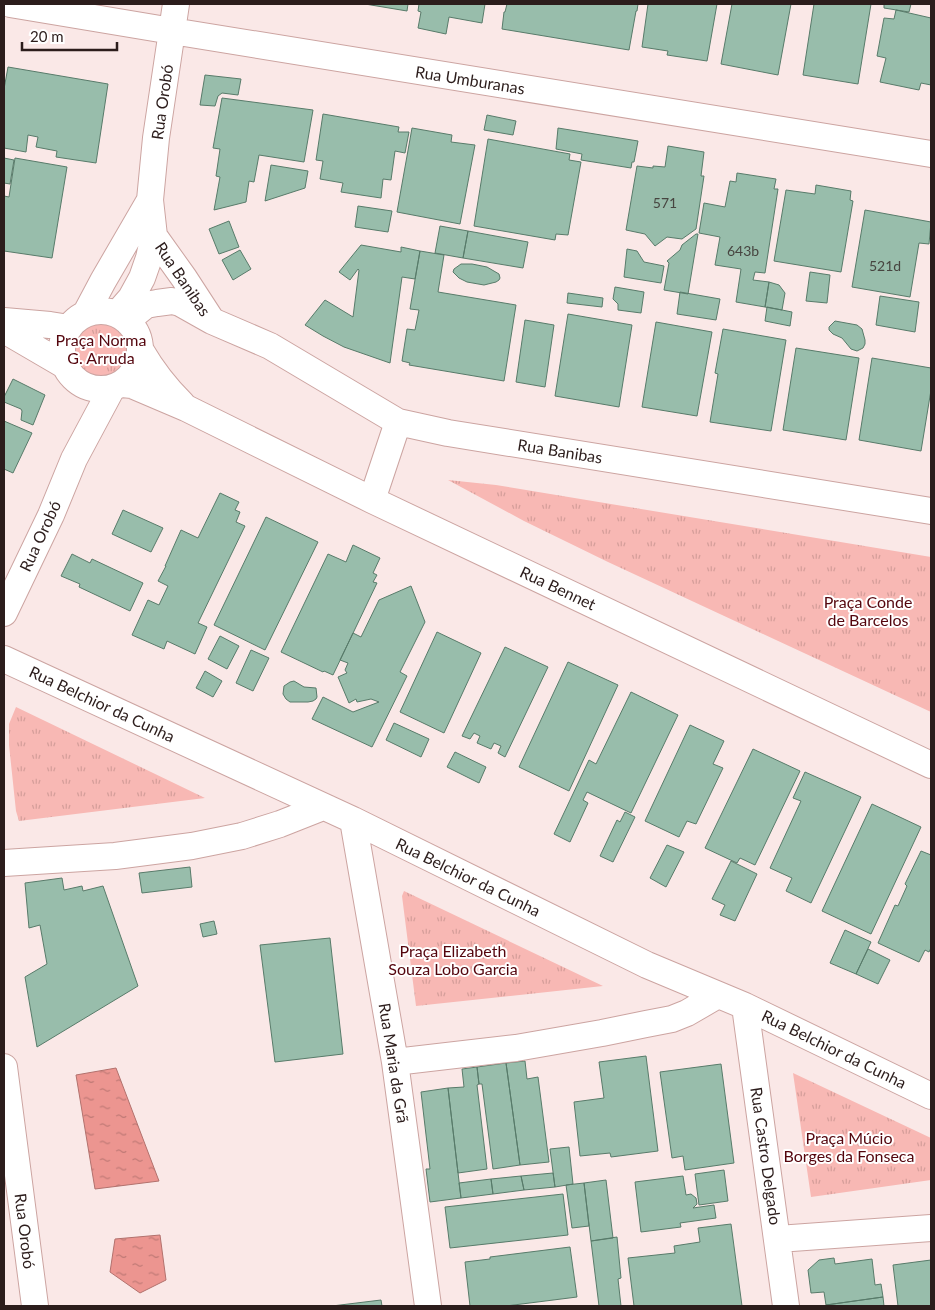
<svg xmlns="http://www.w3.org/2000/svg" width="935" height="1310" font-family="Lato,sans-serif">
<defs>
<pattern id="grass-tufts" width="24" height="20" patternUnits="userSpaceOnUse" patternTransform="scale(1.25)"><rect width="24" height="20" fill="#f8b8b4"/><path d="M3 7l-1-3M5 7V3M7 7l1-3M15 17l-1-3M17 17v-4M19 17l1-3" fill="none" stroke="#d59e9a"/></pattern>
<pattern id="water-ripples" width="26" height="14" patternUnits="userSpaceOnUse" patternTransform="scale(1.25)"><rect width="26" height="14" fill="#ec9590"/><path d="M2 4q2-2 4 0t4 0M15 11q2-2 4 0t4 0" fill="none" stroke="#bf7975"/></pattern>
</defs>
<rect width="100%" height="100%" fill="#fae8e7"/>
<path fill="url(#grass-tufts)" d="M74 349a27 27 0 1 1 54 0a27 27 0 1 1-54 0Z
M448,480L496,485L931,557V712L608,562L524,521Z
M16,707L205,798L19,821L16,811L9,745V724Z
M404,891L603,986L416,1006L402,896Z
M793,1073L931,1138V1180L811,1197Z"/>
<path fill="url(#water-ripples)" stroke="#b2716d" d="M116,1068L159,1181L95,1189L76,1075Z
M160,1235L166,1280L140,1293L110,1272L115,1239Z"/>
<path fill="#98bdab" stroke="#587b6a" d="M365,4H408L407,11Z
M419,4H485L482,23L449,17L446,34L418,28L421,12L418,11Z
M507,4H638L637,11H636L629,50L502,29L504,12H505Z
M648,4H717L707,61L667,55L668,51L642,47Z
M732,4H791L778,75L721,64Z
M814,4H871L858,84L803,75Z
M884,4H911L909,12L884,8Z
M896,10L931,18V85L921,83L919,90L880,82L886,58L877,56L884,18L894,19Z
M8,67L108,84L96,163L56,157L57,151L36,147L38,137L28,135L26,152L4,148V89Z
M205,75L241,79L238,95L222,93L218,96L215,106L200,105Z
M222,98L313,110L304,162L259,155L254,182L249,181L246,202L214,210L220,177L216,176L220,149L213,148Z
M323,114L399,127L398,132H409L405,153L395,151L391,180L383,179L381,198L341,192L343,183L320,179L323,161L316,160Z
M487,115L516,121L513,135L484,130Z
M412,128L452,135L451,142L475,145L460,224L397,212Z
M558,128L638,141L634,162H632L631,168L581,160L582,154L556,149Z
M488,139L570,154L569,160L581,162L568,235L556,234L555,240L474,226Z
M668,146L704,152L701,176H704L696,229L682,239L667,237L655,246L645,234L626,230L637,166L653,168V166L665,167Z
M4,158L14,160L10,184L4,183Z
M15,158L67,167L52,258L4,251V196L9,197Z
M271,165L308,171L305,188L265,201Z
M737,173L776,179L774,189H778L765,273L755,272L753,280L769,282L765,307L736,302L741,269L715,265L720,237L699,233L704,203L725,207L730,181L736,182Z
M816,185L851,191L850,200L853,201L841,272L774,261L786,190L815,194Z
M358,206L392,211L388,232L355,227Z
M865,210L931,222L929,244L919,243L910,297L852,287Z
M229,221L239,247L219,254L209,229Z
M440,226L468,231L463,258L435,253Z
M468,231L528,242L523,268L463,258Z
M696,234H698L688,294L664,290L669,263L667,261L680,250L682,245Z
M361,245L401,252V247L420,251L415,279L402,277L390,363L344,347L323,336L305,325L325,300L353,317L359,270L358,269L350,280L339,272Z
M627,249L637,251L644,262L664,266L661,283L624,277Z
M240,250L251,269L233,280L222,260Z
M420,251L444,255L438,292L516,305L504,381L409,365L410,363L402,361L407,329L415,330L419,310L410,309Z
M461,264H472L487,267L499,274L500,278L499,280L496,282L484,285L467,282L459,278L453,272L454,269Z
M810,272L830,275L827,303L806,301Z
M769,282L779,285L785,293L782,310L765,307Z
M615,287L644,292L641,313L618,310V304L613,299Z
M680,292L720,299L716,320L677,314Z
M568,293L603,298L602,307L567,303Z
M880,296L919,302L915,332L876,325Z
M767,307L792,312L790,326L765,321Z
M568,314L632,325L619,407L555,396Z
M525,320L554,325L545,387L516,382Z
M835,321L857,325L862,329L865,340V344L863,348L857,351L851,349L842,338L833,334L829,330V327Z
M656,322L712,332L697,416L642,407Z
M723,329L786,340L771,431L710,422L718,374L715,373Z
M796,348L859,358L846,440L783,430Z
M872,358L931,368V390L921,451L859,440Z
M13,379L45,395L33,425L21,420L22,411L21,409L4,402V397Z
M4,421L32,433L13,473L4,469Z
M220,493L239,502L235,510L240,512L236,522L245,526L198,623L207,627L195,654L167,641L164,649L132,635L148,600L159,605L168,586L158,581L166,566H165L181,530L198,538Z
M123,510L163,528L151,552L112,534Z
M266,517L318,542L265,650L214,625Z
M353,545L380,558L373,573L377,575L373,582L377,583L333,675L324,671L323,672L281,652L328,554L346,562Z
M72,554L90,563L92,559L143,583L130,611L79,587L80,584L61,576Z
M411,586L425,622L400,672L407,676L372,747L312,719L323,697L353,712L379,702L371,699L357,702L356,699L349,703L338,677L347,673L345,670L348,663L340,660L353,633L361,637L379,600Z
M437,632L481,653L444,733L400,712Z
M220,636L239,646L227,669L208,659Z
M505,647L548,667L505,757L498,753L501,746L494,743L491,749L477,743L480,736L474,733L470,739L462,736Z
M251,650L269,658L253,691L236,683Z
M568,662L618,685L569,791L519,767Z
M205,671L222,681L213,697L196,688Z
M294,681L304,687L316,688L317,697L316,699L313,701L308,702H290L286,699L283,694L284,686L290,682Z
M631,692L678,715L631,813L587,792L583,800L588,803L570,842L554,834L589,760L596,764Z
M394,723L429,739L421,757L386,740Z
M690,725L724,741L713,764L723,768L696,824L687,821L679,837L645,821Z
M753,749L800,771L755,865L740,858L737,863L705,848Z
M455,752L486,767L479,783L447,767Z
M805,772L861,797L811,903L786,891L792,878L770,868L801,801L793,798Z
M872,804L921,827L871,934L822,911Z
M625,812L635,817L613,862L600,856L617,820L620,822Z
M667,845L684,852L666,887L650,878Z
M921,851L931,855V948L929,952L925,950L919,962L878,943L895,905L898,906L907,886L905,884Z
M731,861L757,874L735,921L720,915L725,905L712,899Z
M190,867L192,887L142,893L139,873Z
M62,878L64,890L82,886L83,891L103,886L138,986L37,1047L25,977L47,964L40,925L29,928L25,883Z
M214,921L217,934L203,937L200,924Z
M845,930L871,942L856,974L830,963Z
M330,938L343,1054L275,1062L260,945Z
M868,949L890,960L878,984L856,974Z
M646,1056L658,1151L611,1157L610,1153L580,1156L574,1102L604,1098L599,1062Z
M525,1061L527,1079L538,1077L549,1162L520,1165L506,1063Z
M506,1063L520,1165L493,1169L482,1084H479L477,1067Z
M721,1064L734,1163L685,1170L683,1156L672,1158L660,1072Z
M477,1067L479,1084L477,1085L487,1169L458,1173L448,1088L464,1087L462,1069Z
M448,1088L461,1198L430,1202L426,1169H430L421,1092Z
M569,1147L573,1184L555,1187L550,1149Z
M724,1170L728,1201L699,1205L695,1174Z
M553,1173L555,1187L524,1190L521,1176Z
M521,1176L524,1190L493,1194L491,1179Z
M683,1176L686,1195L691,1194L696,1198L697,1204L693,1208L714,1205L716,1218L680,1223L681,1227L641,1232L635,1182Z
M491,1179L493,1194L461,1198L459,1183Z
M606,1180L613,1238L591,1241L584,1183Z
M584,1183L589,1226L572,1228L566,1185Z
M563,1194L568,1235L450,1248L445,1207Z
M731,1224L742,1306H634L628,1258L675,1253L674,1246L700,1242L698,1228Z
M617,1237L621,1278L618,1279L621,1306H599L591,1241Z
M570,1247L577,1297L506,1306H470L465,1262L490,1259V1257Z
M834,1258L835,1264L872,1259L875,1285L881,1284L883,1297L826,1305L824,1292L811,1293L808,1270L819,1260Z
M931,1260V1306H898L893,1265Z
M883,1297L884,1306H826V1305Z
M381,1300L382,1306H332Z"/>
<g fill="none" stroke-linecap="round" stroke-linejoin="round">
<defs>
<path id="street" d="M10,4L172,31L931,154
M154,236L184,278L210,318
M62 350a39 39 0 1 1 78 0a39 39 0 1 1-78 0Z
M86,313L103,281L150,200
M117,314L131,298L142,278L149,258L154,236L150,200L156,138L176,4
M4,321L50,325L69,328
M129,323L136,313L146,305L157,303L172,301L180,303L212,321L270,346L398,422L448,433L931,511
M4,330L64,365
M141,351C152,370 166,388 182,404
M122,384L132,385L186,408L372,500L931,765
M372,500L398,422
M4,613L51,515L74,459L112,388
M4,659L353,820L647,965L745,1006L931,1096
M353,820L395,1062L428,1306
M4,863L115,856L192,846L242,836L280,824L323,807
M745,1006L786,1306
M395,1062L516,1048L602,1033L646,1024L672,1019L687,1013L718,995
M4,1067L35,1306
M778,1239L931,1228"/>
</defs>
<use href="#street" stroke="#cca4a1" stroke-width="28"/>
<use href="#street" stroke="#fff" stroke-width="26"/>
</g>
<g text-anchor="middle" stroke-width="4" stroke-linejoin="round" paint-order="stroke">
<g font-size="14" fill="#474540">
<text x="665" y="208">571</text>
<text x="743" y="256">643b</text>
<text x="885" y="271">521d</text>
</g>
<g font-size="16" fill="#2c1d1c" stroke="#fff">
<text transform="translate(470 80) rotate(9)" y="6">Rua Umburanas</text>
<text transform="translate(162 102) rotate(-82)" y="6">Rua Orobó</text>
<text transform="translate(183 279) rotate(56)" y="6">Rua Banibas</text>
<text transform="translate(560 451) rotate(9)" y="6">Rua Banibas</text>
<text transform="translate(40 536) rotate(-65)" y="6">Rua Orobó</text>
<text transform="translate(558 588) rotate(25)" y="6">Rua Bennet</text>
<text transform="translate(102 704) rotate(25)" y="6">Rua Belchior da Cunha</text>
<text transform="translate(468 877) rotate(26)" y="6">Rua Belchior da Cunha</text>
<text transform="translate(834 1049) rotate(26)" y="6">Rua Belchior da Cunha</text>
<text transform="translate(394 1063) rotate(81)" y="6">Rua Maria da Grã</text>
<text transform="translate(766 1156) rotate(82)" y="6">Rua Castro Delgado</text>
<text transform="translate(25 1231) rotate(83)" y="6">Rua Orobó</text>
</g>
<g font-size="16" fill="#54050d" stroke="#fff">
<text x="101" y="346">Praça Norma<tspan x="101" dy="18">G. Arruda</tspan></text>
<text x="868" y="608">Praça Conde<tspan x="868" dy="18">de Barcelos</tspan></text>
<text x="453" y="957">Praça Elizabeth<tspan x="453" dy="18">Souza Lobo Garcia</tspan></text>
<text x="849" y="1144">Praça Múcio<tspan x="849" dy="18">Borges da Fonseca</tspan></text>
</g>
</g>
<rect width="935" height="1310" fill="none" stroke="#2c1d1c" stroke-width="10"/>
<path d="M22 42v8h95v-8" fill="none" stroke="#2c1d1c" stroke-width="2.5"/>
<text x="30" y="42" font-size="15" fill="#2c1d1c" stroke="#ffffff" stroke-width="4" paint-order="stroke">20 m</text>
</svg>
